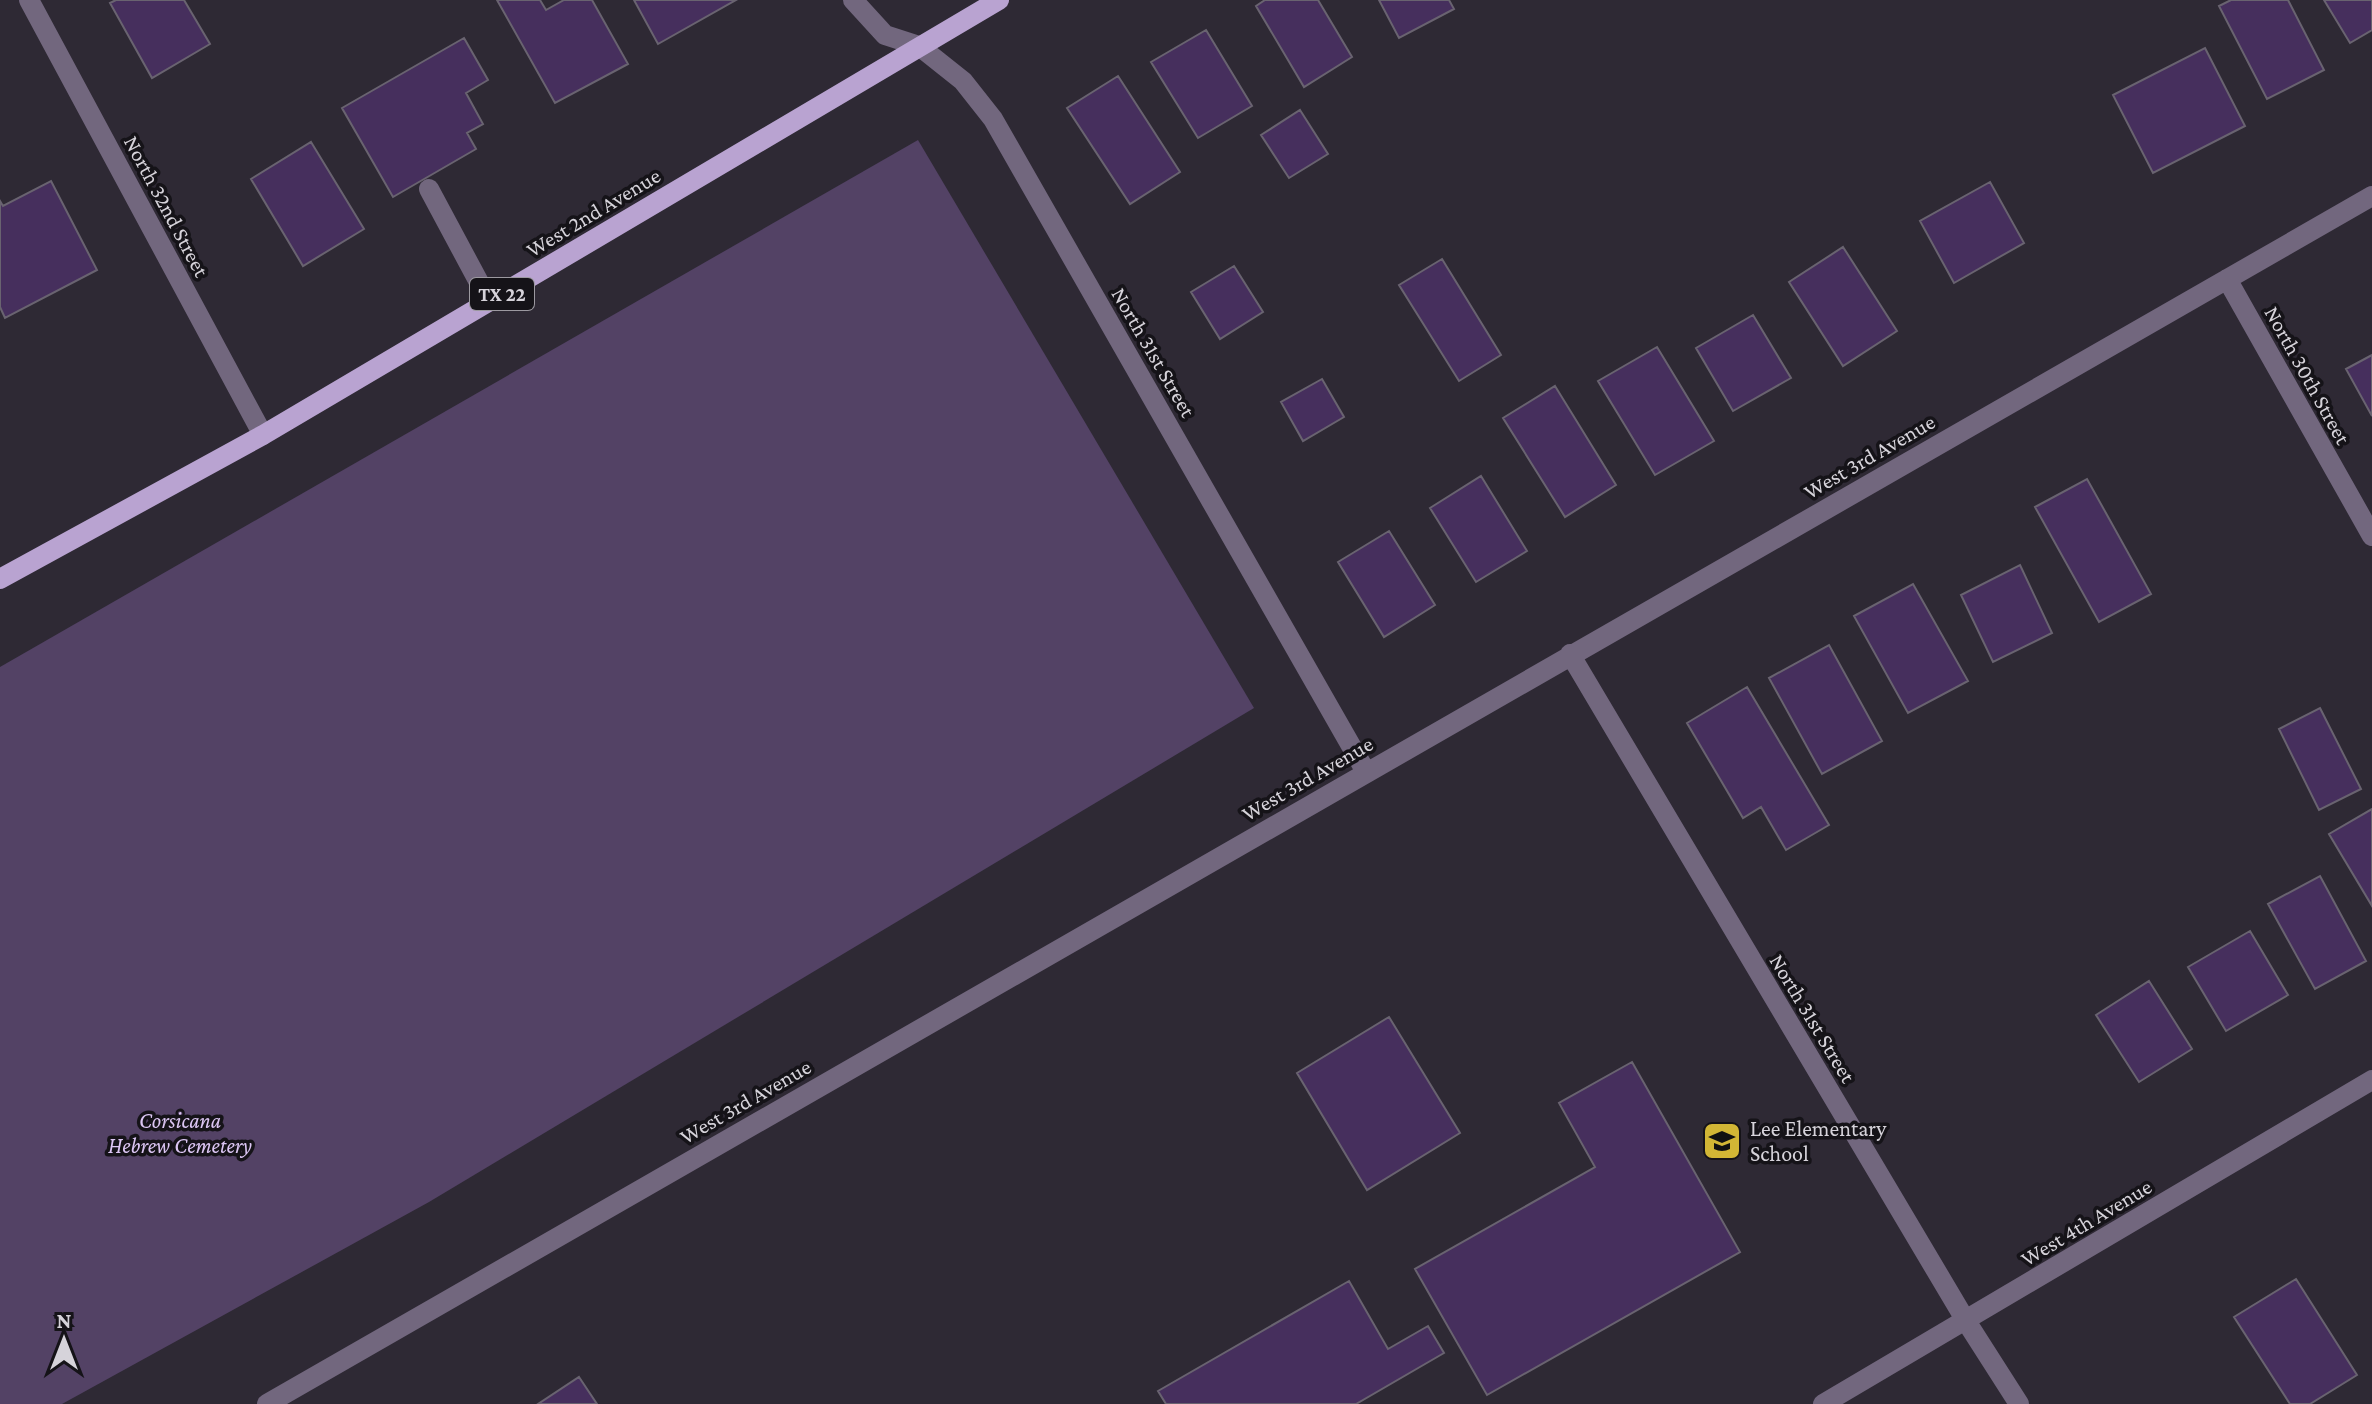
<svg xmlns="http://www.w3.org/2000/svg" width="2372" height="1404" font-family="'Crimson Pro',serif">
<rect width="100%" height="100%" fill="#2e2934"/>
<path fill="#534265" d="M918,140L1254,708L429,1202L62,1404H0V667Z"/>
<path fill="#462f5d" stroke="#696370" stroke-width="2" d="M116,0H184L210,44L152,78L110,3Z
M497,0H540L546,10L564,0H592L628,64L555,103Z
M634,0H736L658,44Z
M1265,0H1318L1352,57L1304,87L1256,6Z
M1379,0H1449L1454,9L1399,38Z
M2231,0H2288L2324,70L2267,99L2219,6Z
M2324,0H2372V30L2350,43Z
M1206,30L1252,106L1198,138L1151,62Z
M464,38L488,80L466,93L483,124L467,133L476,149L393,197L342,108Z
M2205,48L2245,126L2153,173L2113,95Z
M1118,76L1180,172L1130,204L1067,108Z
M1300,110L1328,154L1289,178L1261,135Z
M311,142L364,229L303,266L251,179Z
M51,181L97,270L5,318L0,307V201L3,206Z
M1990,182L2024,243L1954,283L1920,221Z
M1843,247L1897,331L1843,366L1789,282Z
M1442,259L1501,355L1459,381L1399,285Z
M1234,266L1263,312L1220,339L1191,292Z
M1753,315L1791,378L1733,411L1696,348Z
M1657,347L1714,441L1655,475L1598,381Z
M2372,355V416L2346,369Z
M1322,379L1344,417L1303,441L1281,402Z
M1555,386L1616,485L1565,517L1503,418Z
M1481,476L1527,551L1476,582L1430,508Z
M2087,479L2151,594L2099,622L2035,507Z
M1389,531L1435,605L1384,637L1338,562Z
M2020,565L2052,633L1993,662L1961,595Z
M1913,584L1968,681L1908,713L1854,616Z
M1829,645L1882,741L1822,774L1769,678Z
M1747,687L1829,825L1786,850L1761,807L1743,818L1687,723Z
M2320,708L2361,789L2319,810L2279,729Z
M2372,809V906L2329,834Z
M2320,876L2366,961L2315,989L2268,904Z
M2250,931L2288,995L2226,1031L2188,967Z
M2149,981L2192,1049L2139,1082L2096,1015Z
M1389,1017L1460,1133L1367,1190L1297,1073Z
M1632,1062L1740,1252L1487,1395L1415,1269L1595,1167L1559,1103Z
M2296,1279L2357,1375L2310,1404H2290L2234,1317Z
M1349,1281L1388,1349L1428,1326L1444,1353L1356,1404H1166L1158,1391Z
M579,1377L597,1404H538Z"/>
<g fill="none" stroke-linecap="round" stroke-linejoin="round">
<path stroke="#72677e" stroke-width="20" d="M29,0L263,435
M853,0L885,35L919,46L963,81L993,119L1366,772
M429,189L489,301
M2227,279L2372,536
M1570,654L1966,1321L2019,1404
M267,1404L2372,196
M1823,1404L2372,1080"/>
<path stroke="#b9a3d1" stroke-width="20" d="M0,579L263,435L999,0"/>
</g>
<defs>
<symbol id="school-square" viewBox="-11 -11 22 22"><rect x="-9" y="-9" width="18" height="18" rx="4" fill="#d2b635" stroke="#151318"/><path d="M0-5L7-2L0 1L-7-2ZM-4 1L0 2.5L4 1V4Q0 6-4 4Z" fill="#111"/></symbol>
</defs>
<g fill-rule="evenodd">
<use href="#school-square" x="1700" y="1119" width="44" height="44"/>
</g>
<g text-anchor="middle" stroke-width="7" stroke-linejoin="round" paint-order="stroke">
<rect fill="#151318" stroke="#9c99a0" stroke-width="2" x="470" y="278" width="64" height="32" rx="6"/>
<g font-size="20" font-weight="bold" fill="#d6d3da">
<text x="502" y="301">TX 22</text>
</g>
<g font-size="22" fill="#d6d3da" stroke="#151318">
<text transform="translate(167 206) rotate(62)" y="8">North 32nd Street</text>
<text transform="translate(593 212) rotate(-31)" y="8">West 2nd Avenue</text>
<text transform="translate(1154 352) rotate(60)" y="8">North 31st Street</text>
<text transform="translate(2308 375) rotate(61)" y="8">North 30th Street</text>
<text transform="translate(1869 456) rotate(-30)" y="8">West 3rd Avenue</text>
<text transform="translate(1307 778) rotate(-30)" y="8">West 3rd Avenue</text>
<text transform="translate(1813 1018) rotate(59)" y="8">North 31st Street</text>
<text transform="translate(745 1101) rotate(-30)" y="8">West 3rd Avenue</text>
<text transform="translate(2086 1222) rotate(-31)" y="8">West 4th Avenue</text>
</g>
<g font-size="22" font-style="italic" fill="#dcc6f4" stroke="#151318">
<text x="180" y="1128">Corsicana<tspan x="180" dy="25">Hebrew Cemetery</tspan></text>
</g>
<g font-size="22" fill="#d6d3da" stroke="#151318" text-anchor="start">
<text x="1750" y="1136">Lee Elementary<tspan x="1750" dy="25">School</tspan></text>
</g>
</g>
<g transform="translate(64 1340)" stroke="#151318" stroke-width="6" paint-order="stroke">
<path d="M0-6L14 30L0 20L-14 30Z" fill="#d6d3da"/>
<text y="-12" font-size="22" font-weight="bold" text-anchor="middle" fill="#d6d3da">N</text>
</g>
</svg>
